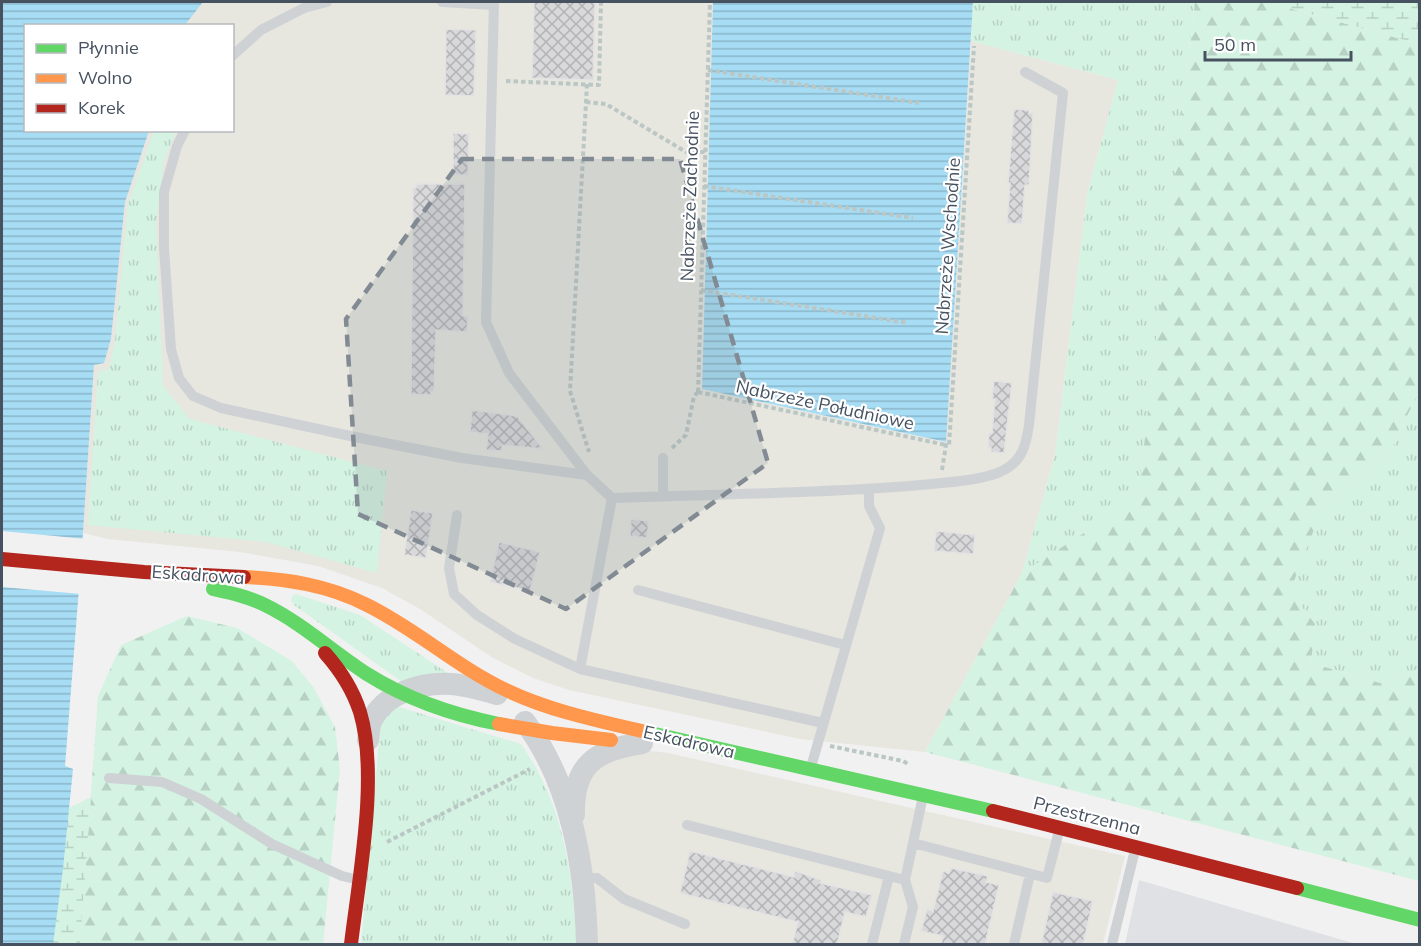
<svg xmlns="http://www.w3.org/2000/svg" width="1421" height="946" font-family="Mulish,sans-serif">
<defs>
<pattern id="grass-tufts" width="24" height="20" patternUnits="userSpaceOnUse" patternTransform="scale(1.5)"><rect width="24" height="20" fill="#d4f3e2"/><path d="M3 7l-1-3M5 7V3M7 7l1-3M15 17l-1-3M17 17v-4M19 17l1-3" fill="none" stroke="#b7d2c4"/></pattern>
<pattern id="forest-firs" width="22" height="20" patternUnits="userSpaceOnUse" patternTransform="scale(1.5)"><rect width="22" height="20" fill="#d4f3e2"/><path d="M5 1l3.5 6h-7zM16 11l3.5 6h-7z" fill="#b7d2c4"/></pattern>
<pattern id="wetland-marsh" width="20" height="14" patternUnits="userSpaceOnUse" patternTransform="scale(1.5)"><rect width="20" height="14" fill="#d4f3e2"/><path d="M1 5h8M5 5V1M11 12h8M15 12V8" fill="none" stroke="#b7d2c4"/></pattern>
<pattern id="water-rules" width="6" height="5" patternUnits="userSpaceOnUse" patternTransform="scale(1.5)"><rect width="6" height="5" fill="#a6dcf4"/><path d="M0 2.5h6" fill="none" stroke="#89b5c9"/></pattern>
<pattern id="building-cross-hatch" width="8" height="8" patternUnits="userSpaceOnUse" patternTransform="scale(1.5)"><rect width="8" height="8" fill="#d9d9db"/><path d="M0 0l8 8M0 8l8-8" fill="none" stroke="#b2b3b5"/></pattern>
</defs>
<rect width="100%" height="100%" fill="#f2f1f1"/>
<path fill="#e7e6df" d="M203,2H713L702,389L945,442L971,41L1118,80L1087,195L1055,456L1022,573L925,752L800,739L569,690L533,678L493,658L420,609L382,588L318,566L240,552L108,539L83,533L94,365L104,362L111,339L125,202L149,131L232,130V26L185,25Z
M633,749L668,753L1125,856L1103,944H594L580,821L593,767Z"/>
<path fill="#dfe1e4" d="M1139,880L1356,944H1125Z"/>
<path fill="url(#grass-tufts)" d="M973,2H1195L1138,499L1022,573L1055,456L1087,195L1118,80L971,41Z
M154,131H176L164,161L156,222L163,386L190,419L387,471L377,573L266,542L88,525L98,372L109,369L115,341L128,204Z
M1419,391V669L1380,683L1311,663L1315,624L1289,591L1321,512L1389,454Z
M296,594L360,615L451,675C434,675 417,673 402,682L294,605L291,601L292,596Z
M399,707L521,744C564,804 572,873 577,944H361L380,729L386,715Z"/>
<path fill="url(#forest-firs)" d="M1195,2H1267L1419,44V391L1389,454L1321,512L1290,591L1315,624L1311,663L1380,683L1419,669V881L925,752L1022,573L1138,498Z
M187,616L237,628L292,661L314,688L335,727L340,770L323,944H80L98,696L121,645Z"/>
<path fill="url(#wetland-marsh)" d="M1267,2H1419V44Z
M91,797L80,944H37L55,815Z"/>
<path fill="url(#water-rules)" d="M2,2H203L185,25L26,26V130L149,131L125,202L111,339L104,363L94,365L81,563L65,766L73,769L63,869L53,944H2Z
M713,2H973L946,442L702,389Z"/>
<path fill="#f2f1f1" d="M2,531L86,539L81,594L2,587Z"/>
<path fill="url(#building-cross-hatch)" stroke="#e3e3e4" stroke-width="1.5" d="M534,2H595L593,80L532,78Z
M446,29L476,30L474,96L445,95Z
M1014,109L1029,110V113H1033L1029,185H1025L1022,224L1007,223L1010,183H1008Z
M453,133L469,134L468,175H453Z
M416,184H465L463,316H468L467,332L436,330L434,392H431V395L411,394L413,188H416Z
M994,381L1012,383L1004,453L991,452V448H988L989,433H992L995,399H992Z
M472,410L517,416L543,449L502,445V451L486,450L488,434L470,432Z
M411,510L433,513L426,558L404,555Z
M631,519L649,521L647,538L630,536Z
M936,531L975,535L973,554L934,551Z
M499,542L540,552L530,591L490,582Z
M690,851L794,877L795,871L821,880L820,883L872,895L866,917L845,912L837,945H792L798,922L680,893Z
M951,868L988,876L986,882L999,885L985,945H941L943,936L921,931L927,909L933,911L943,871L949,873Z
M1053,892L1093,901L1083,945H1041Z"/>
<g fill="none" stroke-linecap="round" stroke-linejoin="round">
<path stroke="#bbc7c5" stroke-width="4" stroke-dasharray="4.5 3" stroke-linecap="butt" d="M708,70L919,103
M506,81L599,85L601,2
M587,84L570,391L589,452
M586,102L606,104L686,152H705
M704,186L913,218
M701,290L908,323
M698,392L710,2
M698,392L946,445
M672,448L686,435L694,396L698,392
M942,470L946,445L949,446L974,46
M830,746L903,761L910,765
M387,842L530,769"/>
<path stroke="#cfd2d5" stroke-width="10" d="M442,2L494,5
M494,2L486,322L509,373L587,475L612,498C711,494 811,494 909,486C935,483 982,482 1004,470C1023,460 1026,444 1029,425L1063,93L1025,72
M232,56L261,30L304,8L327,2
M185,130L177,146L164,192V248L171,349L179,378L193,396L221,408L355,437L462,458L587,475
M663,458V496
M612,498L580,669L823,723
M457,515L449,568L454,594L477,615L515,639L580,669
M638,590L845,645
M811,767L880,528L869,506V489
M109,778L162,782L201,799L272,844L342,876L355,879
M687,825L905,880L913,843L1047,878L1059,831
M913,843L923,796
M582,878H597L624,899L685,924
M872,944L889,876
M904,944L913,907L905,880
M1014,944L1030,874
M1112,944L1135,850"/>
<path stroke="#cfd2d5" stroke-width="22" d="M525,722C572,785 585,867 587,944
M368,740C369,734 369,727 371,722C384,693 422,682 451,684C466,685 482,690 497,694
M574,815C573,765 595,750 642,743"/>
<path stroke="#63d668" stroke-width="14" d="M213,589C231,593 249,597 265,605C302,623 333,652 367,674C407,699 453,715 499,724
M646,732L993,811
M1297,888L1420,920"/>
<path stroke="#ff974d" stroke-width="14" d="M244,577C287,579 328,585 367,605C416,629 457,667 506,690C550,711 599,721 646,732
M499,724L552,733L611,740"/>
<path stroke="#b3261e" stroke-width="14" d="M2,559L144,572L244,577
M325,653C340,670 353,690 360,712C379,775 359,877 351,944
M993,811L1297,888"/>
</g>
<path fill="#828a93" fill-opacity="0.2" stroke="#828a93" stroke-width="4.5" stroke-dasharray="12 8" stroke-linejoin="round" d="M462,159H680L768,463L566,609L358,514L346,319Z"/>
<g text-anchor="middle" stroke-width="4.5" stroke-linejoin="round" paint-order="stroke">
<g font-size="18" fill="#465260" stroke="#fff">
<text transform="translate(690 196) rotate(-88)" y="6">Nabrzeże Zachodnie</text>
<text transform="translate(948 246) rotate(-86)" y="6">Nabrzeże Wschodnie</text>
<text transform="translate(825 405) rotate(12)" y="6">Nabrzeże Południowe</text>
<text transform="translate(198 575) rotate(4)" y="6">Eskadrowa</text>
<text transform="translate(689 742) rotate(13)" y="6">Eskadrowa</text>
<text transform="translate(1087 816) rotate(14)" y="6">Przestrzenna</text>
</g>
</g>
<rect width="1421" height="946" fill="none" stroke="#465260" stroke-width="6"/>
<rect x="24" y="24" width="210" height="108" fill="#ffffff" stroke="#b5babf" stroke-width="1.5"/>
<rect x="36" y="44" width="30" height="9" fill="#63d668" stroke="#b5babf" stroke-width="1.5"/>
<text x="78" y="54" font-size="18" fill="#465260">Płynnie</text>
<rect x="36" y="74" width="30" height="9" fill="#ff974d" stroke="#b5babf" stroke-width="1.5"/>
<text x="78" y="84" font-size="18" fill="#465260">Wolno</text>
<rect x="36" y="104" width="30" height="9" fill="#b3261e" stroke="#b5babf" stroke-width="1.5"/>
<text x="78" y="114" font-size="18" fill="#465260">Korek</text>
<path d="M1205 51v9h146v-9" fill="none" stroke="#465260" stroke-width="3"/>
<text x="1214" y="51" font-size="18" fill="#465260" stroke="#ffffff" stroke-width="4.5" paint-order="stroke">50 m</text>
</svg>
